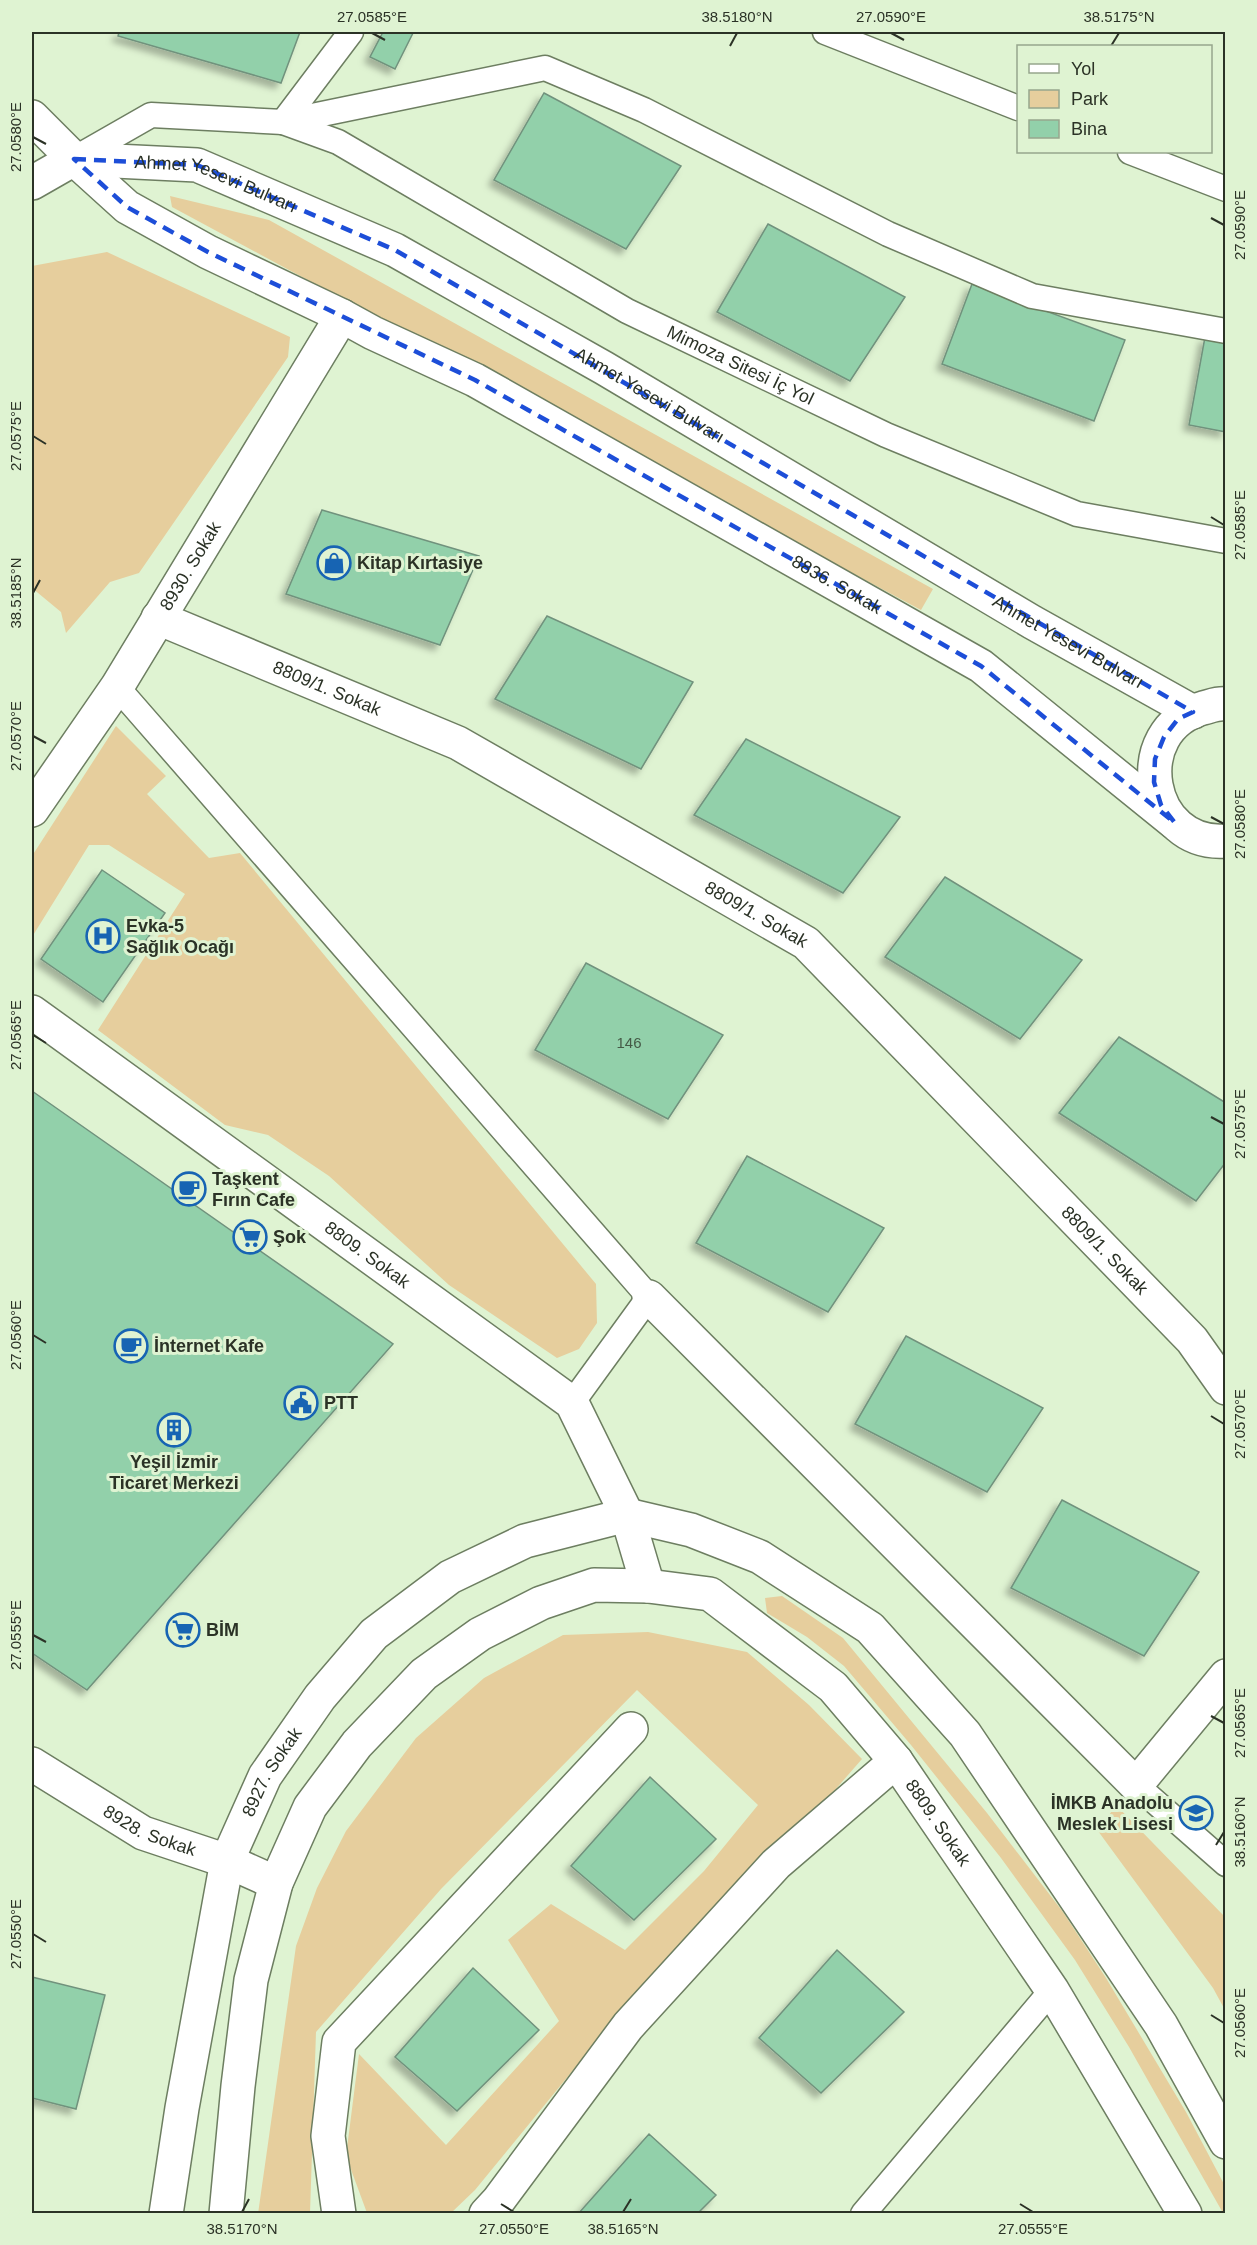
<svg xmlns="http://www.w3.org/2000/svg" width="1257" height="2245" font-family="Helvetica,sans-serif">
<defs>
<filter id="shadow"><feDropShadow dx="-5.5" dy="5.5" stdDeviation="3" flood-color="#0004"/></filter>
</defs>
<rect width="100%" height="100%" fill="#dff3d2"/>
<path fill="#e6ce9d" d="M170,196L269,220L933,589L921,610L172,207Z
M107,252L290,337L288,357L139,573L110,582L66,633L61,612L32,588V266Z
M116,726L166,776L147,794L209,858L240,853L596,1284L597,1323L579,1349L557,1358L449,1285L329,1176L268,1135L225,1125L98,1030L185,894L109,845H89L32,937V856Z
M782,1596L843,1638L987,1813L1063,1912L1106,1978L1186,2112L1225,2186V2213H1223L1129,2047L1075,1960L1001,1858L911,1745L844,1666L807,1637L767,1613L765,1598Z
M648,1632L747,1652L809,1705L862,1759L834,1791L728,1891L628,2003L475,2190L451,2213H367L346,2156L359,2054L446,2145L559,2021L508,1940L551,1904L625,1950L704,1871L758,1805L637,1690L441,1889L316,2032L310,2213L258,2214L296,1946L317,1888L346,1831L416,1738L484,1678L563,1635Z
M1116,1805L1225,1917V2010L1213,1988L1098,1831Z"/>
<path fill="#92d0aa" stroke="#71927d" stroke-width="1.5" filter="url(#shadow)" d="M119,32H300L281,83L118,36Z
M383,32H409L413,33L395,69L370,57Z
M544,93L681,166L626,249L494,180Z
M768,224L905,297L850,381L717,312Z
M972,284L1125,340L1094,421L942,364Z
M1205,337L1226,341V432L1189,425Z
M322,510L479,556L440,645L286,594Z
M547,616L693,682L641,769L495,699Z
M746,739L900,817L843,893L694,815Z
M102,870L165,913L103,1002L41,959Z
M945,877L1082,960L1020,1039L885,957Z
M586,963L723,1035L668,1119L535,1050Z
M1119,1037L1226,1103V1162L1196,1201L1059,1113Z
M32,1091L393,1344L87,1690L32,1653Z
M747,1156L884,1228L828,1312L696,1243Z
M906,1336L1043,1408L987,1492L855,1424Z
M1062,1500L1199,1572L1144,1656L1011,1588Z
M650,1777L716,1839L634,1920L571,1866Z
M837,1950L904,2012L821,2093L759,2038Z
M473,1968L539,2030L457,2111L395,2057Z
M32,1977L105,1995L76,2109L32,2098Z
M649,2134L716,2195L697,2214H578Z"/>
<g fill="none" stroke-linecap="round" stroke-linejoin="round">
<defs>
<g id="lane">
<path d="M825,32L1018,108"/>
<path id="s1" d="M283,122L338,142L627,311L886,435L1077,514L1226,541"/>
<path d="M283,122L545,68L644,110L888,234L1032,296L1226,331"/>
<path d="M1130,152L1226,189"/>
<path d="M74,159L151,115L283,122L351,32"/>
<path d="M117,687L649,1297L572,1403"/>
<path d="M1136,1785L1226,1864"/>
<path d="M863,2214L1052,1990"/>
</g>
<g id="street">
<path d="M32,117L74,159"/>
<path id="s2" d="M158,618L458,743L806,943L1192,1340L1226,1388"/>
<path id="s3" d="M32,810L117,687L342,316"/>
<path id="s4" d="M32,1012L572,1403L627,1515L648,1586"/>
<path d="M649,1297L1136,1785L1226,1676"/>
<path id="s5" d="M32,1764L143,1833L227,1861L276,1883"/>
<path d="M339,2214L328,2136L339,2042L631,1729"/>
<path d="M486,2214L498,2201L628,2026L776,1864L896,1761"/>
</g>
<g id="secondary">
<path id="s6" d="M74,159L127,207L208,252L342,316L373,333L475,380L981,666L1175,823"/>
<path id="s7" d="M32,183L74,159L197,165L395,250L604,368L1032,622L1193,712"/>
<path d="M1226,704C1218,703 1211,706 1203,708C1126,730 1147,847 1226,841"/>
<path id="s8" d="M166,2214L182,2108L227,1861L265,1776L320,1697L374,1634L450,1577L525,1541L627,1515L691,1530L760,1557L870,1628L965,1734L1161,2025L1226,2142"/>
<path id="s9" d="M226,2214L238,2086L251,1980L276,1883L310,1807L357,1744L424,1674L480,1634L541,1603L594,1585L648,1586L710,1594L833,1687L896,1761L1052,1990L1185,2214"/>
</g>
</defs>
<use href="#lane" stroke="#6d7e61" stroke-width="27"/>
<use href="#street" stroke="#6d7e61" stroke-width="36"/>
<use href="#secondary" stroke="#6d7e61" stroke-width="36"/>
<use href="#lane" stroke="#fff" stroke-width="24"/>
<use href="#street" stroke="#fff" stroke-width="33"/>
<use href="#secondary" stroke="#fff" stroke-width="33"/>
</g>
<path fill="none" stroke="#1d4ed8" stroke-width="4.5" stroke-dasharray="12 8" stroke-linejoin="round" d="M74,159L197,165L395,250L1193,712L1178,719L1164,737L1155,759L1154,782L1161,805L1175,823L981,666L475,380L208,252L127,207Z"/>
<path fill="none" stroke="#2b3226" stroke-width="2" d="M372,33L385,40M891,33L904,40M730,46L737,33M1111,46L1119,33M33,137L46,144M1211,218L1224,225M33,436L46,444M1211,517L1224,525M33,593L40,580M33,736L46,743M1211,817L1224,824M33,1035L46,1043M1211,1117L1224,1124M33,1335L46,1343M1211,1416L1224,1424M33,1635L46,1642M1211,1716L1224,1723M1216,1845L1224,1832M33,1934L46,1942M1211,2015L1224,2023M501,2204L514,2212M1020,2204L1033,2212M242,2212L249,2199M623,2212L631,2199"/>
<defs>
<symbol id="shop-ring" viewBox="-11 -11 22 22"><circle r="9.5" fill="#dff3d2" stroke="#1764b3" stroke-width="1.5"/><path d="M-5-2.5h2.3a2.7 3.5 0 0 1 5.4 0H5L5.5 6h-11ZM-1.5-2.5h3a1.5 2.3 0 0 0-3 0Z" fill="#1764b3"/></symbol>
<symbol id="hospital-ring" viewBox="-11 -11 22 22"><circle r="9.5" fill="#dff3d2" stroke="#1764b3" stroke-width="1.5"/><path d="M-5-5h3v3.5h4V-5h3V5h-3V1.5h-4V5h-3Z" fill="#1764b3"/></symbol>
<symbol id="cafe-ring" viewBox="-11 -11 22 22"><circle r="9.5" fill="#dff3d2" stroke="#1764b3" stroke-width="1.5"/><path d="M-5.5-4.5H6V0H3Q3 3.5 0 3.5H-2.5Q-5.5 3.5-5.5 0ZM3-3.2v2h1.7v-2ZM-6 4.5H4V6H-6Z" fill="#1764b3"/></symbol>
<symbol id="supermarket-ring" viewBox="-11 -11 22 22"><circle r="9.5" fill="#dff3d2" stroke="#1764b3" stroke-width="1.5"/><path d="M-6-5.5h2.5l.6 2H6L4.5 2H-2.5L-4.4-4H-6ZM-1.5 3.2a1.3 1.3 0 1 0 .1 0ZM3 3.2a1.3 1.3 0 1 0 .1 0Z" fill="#1764b3"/></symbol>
<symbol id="civic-ring" viewBox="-11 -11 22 22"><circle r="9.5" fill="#dff3d2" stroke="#1764b3" stroke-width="1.5"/><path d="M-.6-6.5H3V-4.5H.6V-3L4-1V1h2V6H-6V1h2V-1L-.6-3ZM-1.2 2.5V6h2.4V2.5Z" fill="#1764b3"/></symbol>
<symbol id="building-ring" viewBox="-11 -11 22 22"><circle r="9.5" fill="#dff3d2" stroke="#1764b3" stroke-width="1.5"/><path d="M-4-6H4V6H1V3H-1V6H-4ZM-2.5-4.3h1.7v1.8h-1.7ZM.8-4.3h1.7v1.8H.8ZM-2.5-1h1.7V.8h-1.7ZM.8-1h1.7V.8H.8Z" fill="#1764b3"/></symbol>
<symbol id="school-ring" viewBox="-11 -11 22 22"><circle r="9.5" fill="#dff3d2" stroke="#1764b3" stroke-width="1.5"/><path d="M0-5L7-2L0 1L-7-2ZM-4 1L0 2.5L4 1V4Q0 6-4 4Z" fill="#1764b3"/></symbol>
</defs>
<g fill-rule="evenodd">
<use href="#shop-ring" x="315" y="544" width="38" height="38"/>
<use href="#hospital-ring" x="84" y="917" width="38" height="38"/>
<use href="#cafe-ring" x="170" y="1170" width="38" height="38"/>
<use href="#supermarket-ring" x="231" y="1218" width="38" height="38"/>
<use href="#cafe-ring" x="112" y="1327" width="38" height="38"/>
<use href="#civic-ring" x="282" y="1384" width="38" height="38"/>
<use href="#building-ring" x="155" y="1411" width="38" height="38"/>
<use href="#supermarket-ring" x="164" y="1611" width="38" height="38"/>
<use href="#school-ring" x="1177" y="1794" width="38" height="38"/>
</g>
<g text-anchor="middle" stroke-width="6" stroke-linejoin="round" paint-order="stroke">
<g font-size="15" fill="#455a47">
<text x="629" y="1048">146</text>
</g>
<g font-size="18" fill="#2b3226" stroke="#dff3d2">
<text dy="6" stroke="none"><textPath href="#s7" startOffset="194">Ahmet Yesevi Bulvarı</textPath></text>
<text dy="6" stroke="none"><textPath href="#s1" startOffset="519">Mimoza Sitesi İç Yol</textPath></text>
<text dy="6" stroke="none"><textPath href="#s7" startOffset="680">Ahmet Yesevi Bulvarı</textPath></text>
<text dy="6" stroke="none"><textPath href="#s3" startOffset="291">8930. Sokak</textPath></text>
<text dy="6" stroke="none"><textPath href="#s6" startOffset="876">8836. Sokak</textPath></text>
<text dy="6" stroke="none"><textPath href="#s7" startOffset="1166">Ahmet Yesevi Bulvarı</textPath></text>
<text dy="6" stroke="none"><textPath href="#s2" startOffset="183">8809/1. Sokak</textPath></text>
<text dy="6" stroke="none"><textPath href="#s2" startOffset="669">8809/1. Sokak</textPath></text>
<text dy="6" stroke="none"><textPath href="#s2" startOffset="1155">8809/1. Sokak</textPath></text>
<text dy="6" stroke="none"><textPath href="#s4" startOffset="414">8809. Sokak</textPath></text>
<text dy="6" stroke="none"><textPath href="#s8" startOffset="458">8927. Sokak</textPath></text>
<text dy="6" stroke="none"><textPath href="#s9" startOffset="1230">8809. Sokak</textPath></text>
<text dy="6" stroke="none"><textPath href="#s5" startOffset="136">8928. Sokak</textPath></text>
</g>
<g font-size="18" font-weight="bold" fill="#2b3226" stroke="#dff3d2" text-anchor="start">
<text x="357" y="569">Kitap Kırtasiye</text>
<text x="126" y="932">Evka-5<tspan x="126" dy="21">Sağlık Ocağı</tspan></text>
<text x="212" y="1185">Taşkent<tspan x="212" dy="21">Fırın Cafe</tspan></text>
<text x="273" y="1243">Şok</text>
<text x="154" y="1352">İnternet Kafe</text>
<text x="324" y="1409">PTT</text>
<text x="174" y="1468" text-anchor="middle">Yeşil İzmir<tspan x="174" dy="21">Ticaret Merkezi</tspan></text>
<text x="206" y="1636">BİM</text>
<text x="1173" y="1809" text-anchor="end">İMKB Anadolu<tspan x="1173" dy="21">Meslek Lisesi</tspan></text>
</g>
</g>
<rect width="1257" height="2245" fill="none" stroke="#dff3d2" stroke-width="66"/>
<rect x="1017" y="45" width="195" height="108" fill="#dff3d2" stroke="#97a68d" stroke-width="1.5"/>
<rect x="1029" y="64" width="30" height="9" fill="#ffffff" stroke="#97a68d" stroke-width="1.5"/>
<text x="1071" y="75" font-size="18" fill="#2b3226">Yol</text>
<rect x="1029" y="90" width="30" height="18" fill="#e6ce9d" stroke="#97a68d" stroke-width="1.5"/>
<text x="1071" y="105" font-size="18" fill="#2b3226">Park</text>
<rect x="1029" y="120" width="30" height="18" fill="#92d0aa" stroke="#97a68d" stroke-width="1.5"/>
<text x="1071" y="135" font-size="18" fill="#2b3226">Bina</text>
<rect x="33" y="33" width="1191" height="2179" fill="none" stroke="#2b3226" stroke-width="2"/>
<g font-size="15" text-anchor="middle" fill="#2b3226">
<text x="372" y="22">27.0585°E</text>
<text x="737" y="22">38.5180°N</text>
<text x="891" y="22">27.0590°E</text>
<text x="1119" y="22">38.5175°N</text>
<text transform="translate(16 137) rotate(-90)" y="5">27.0580°E</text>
<text transform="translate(1240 225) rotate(-90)" y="5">27.0590°E</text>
<text transform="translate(16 436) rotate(-90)" y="5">27.0575°E</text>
<text transform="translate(1240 525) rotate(-90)" y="5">27.0585°E</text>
<text transform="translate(16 593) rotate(-90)" y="5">38.5185°N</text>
<text transform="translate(16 736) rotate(-90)" y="5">27.0570°E</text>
<text transform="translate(1240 824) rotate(-90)" y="5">27.0580°E</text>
<text transform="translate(16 1035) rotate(-90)" y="5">27.0565°E</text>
<text transform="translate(1240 1124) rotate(-90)" y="5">27.0575°E</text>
<text transform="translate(16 1335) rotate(-90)" y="5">27.0560°E</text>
<text transform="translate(1240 1424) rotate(-90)" y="5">27.0570°E</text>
<text transform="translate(16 1635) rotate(-90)" y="5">27.0555°E</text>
<text transform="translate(1240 1723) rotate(-90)" y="5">27.0565°E</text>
<text transform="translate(1240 1832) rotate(-90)" y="5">38.5160°N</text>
<text transform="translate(16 1934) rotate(-90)" y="5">27.0550°E</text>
<text transform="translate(1240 2023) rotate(-90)" y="5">27.0560°E</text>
<text x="242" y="2234">38.5170°N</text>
<text x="514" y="2234">27.0550°E</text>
<text x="623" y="2234">38.5165°N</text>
<text x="1033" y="2234">27.0555°E</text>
</g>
</svg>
